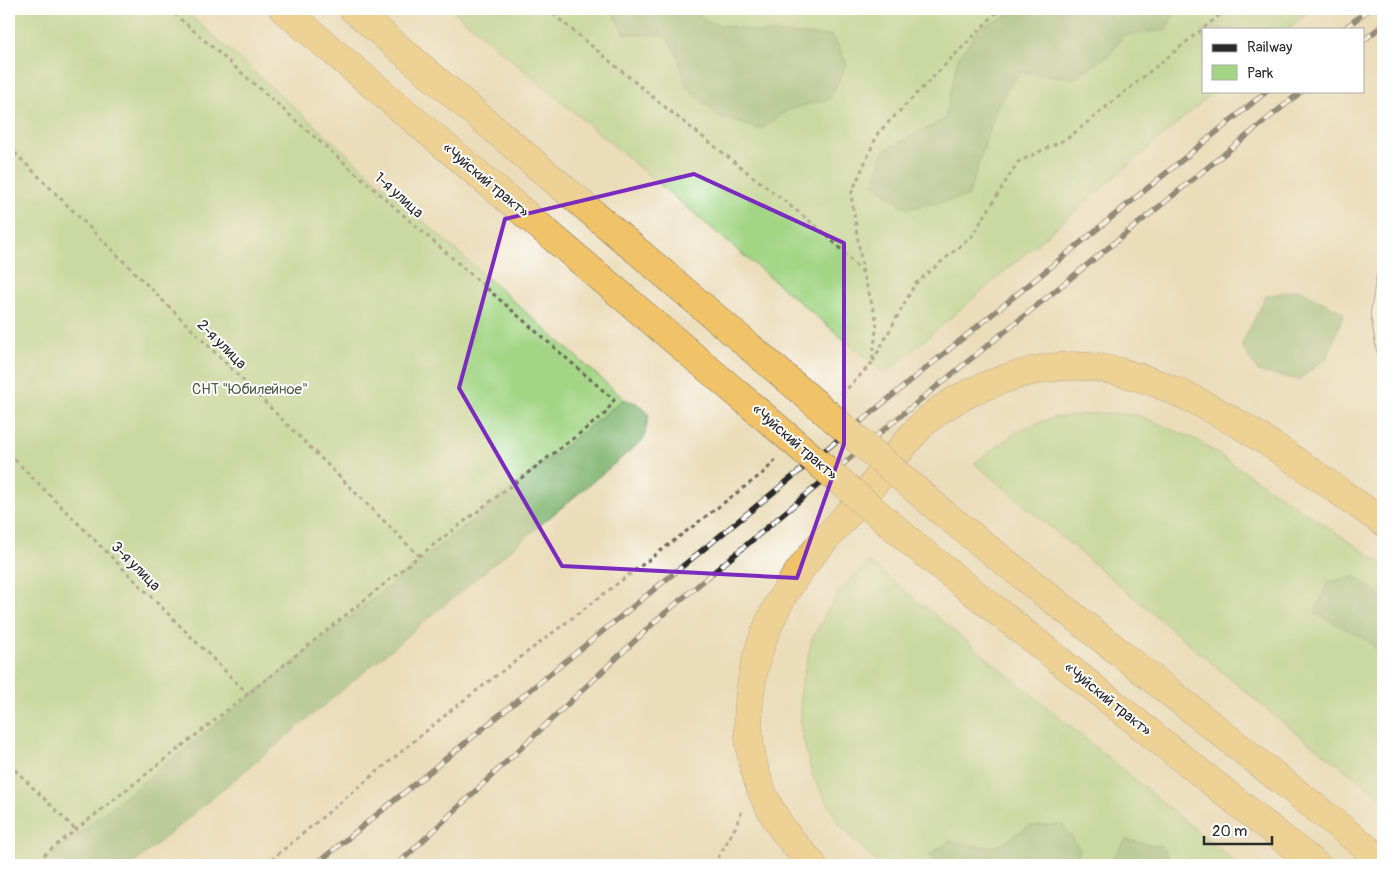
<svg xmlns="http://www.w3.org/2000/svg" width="1392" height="874" font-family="Pangolin,sans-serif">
<rect width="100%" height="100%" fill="#fff"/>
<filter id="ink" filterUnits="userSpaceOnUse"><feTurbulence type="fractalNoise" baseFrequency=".02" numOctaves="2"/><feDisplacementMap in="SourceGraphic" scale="10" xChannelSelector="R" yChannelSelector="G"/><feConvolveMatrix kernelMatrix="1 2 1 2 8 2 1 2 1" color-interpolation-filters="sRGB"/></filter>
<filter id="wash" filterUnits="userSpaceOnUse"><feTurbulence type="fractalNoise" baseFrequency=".0096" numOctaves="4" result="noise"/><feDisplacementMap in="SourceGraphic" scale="20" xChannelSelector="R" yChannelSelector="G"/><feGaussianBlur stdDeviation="1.12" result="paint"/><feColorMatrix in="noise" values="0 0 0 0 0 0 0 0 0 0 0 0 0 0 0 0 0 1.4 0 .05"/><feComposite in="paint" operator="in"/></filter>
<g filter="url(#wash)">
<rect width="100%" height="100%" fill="#ebddba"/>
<path fill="#a3d584" stroke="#678058" d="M9,9H183L624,399L39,865H9Z
M451,9H1311L1288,29H1203V91H1215L885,374Z
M1098,413L1138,415L1197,440L1383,564V798L1278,719L974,463L1019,430L1052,418Z
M869,561L1239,865H879L839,824L812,775L801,730L800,690L812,639L839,591Z"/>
<path fill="#82b672" stroke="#56704e" d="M611,9H694L707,22L761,32L833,36L847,64L830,98L788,110L761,130L718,116L687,87L678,57L666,36L625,34Z
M1025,9H1177L1165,30L1123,35L1111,53L1075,78L1020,72L997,106L968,197L906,209L873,184L884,150L945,119L958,58L980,27Z
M1299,289L1344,313L1327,358L1299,380L1258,372L1241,345L1266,296Z
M624,399L639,404L649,414L644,439L132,865H39Z
M1356,577L1383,597V655L1365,639L1315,613L1328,582Z
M1062,824L1080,849L1075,865H938L929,855L950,841L983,847L998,846L1029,826Z
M1126,840L1161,846L1174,864L1107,865Z"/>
</g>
<g filter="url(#ink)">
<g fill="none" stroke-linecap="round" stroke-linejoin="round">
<defs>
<path id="service" d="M1383,275L1377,314L1383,350"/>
<path id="trunk" d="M283,9L719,378
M353,9L750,347
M943,513L1383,861
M918,548L1316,865
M813,865C802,852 789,840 780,825C728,748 745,650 795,577C814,549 840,524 862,498C883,473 902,444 925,422C959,391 1027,366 1073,366C1178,366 1299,465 1383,522"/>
</defs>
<use href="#service" stroke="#6e695d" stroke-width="14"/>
<use href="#trunk" stroke="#6e695d" stroke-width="29"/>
<path stroke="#6e695d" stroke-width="3" stroke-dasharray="4 4" stroke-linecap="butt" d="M547,9L671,112L826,234L863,273L877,322L872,363L841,395
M9,147L419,556
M863,273L851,194L878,133L1000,9
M873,361L915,284L972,236L1018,162L1068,138L1227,9
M9,454L248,694
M9,764L76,830
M31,865L248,694L419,556L605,414L614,400L169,9
M265,865L455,707L763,473L776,460
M714,865L736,826L743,808"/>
<use href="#service" stroke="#fff" stroke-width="12"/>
<use href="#trunk" stroke="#f1c369" stroke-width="28"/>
<defs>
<path id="rail" d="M1344,29L1369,9
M1363,41L1383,25
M315,865L1267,91
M397,865L659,618L904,413L1302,91"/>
</defs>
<use href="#rail" stroke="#2b2b2b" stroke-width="5.5"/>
<use href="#rail" stroke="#fff" stroke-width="4" stroke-dasharray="11" stroke-linecap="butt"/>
<defs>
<path id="trunk-bridge" d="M750,347L943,513
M719,378L918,548"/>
</defs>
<use href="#trunk-bridge" stroke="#6e695d" stroke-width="29" stroke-linecap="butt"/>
<use href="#trunk-bridge" stroke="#f1c369" stroke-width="28"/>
</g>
</g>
<path d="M0 0H1392V874H0ZM694,174L844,243V444L797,578L562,566L459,388L505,219Z" fill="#ebddba" fill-opacity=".55" fill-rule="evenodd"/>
<path fill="none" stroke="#7b2cbf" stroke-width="4" stroke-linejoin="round" d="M694,174L844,243V444L797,578L562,566L459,388L505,219Z"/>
<g text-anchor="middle" stroke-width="4" stroke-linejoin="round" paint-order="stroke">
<g font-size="15" fill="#2b2b2b" stroke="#fff">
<text transform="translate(486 180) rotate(40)" y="5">«Чуйский тракт»</text>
<text transform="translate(399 195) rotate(42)" y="5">1-я улица</text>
<text transform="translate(222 344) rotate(45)" y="5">2-я улица</text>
<text transform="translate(795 442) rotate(41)" y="5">«Чуйский тракт»</text>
<text transform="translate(136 566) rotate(45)" y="5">3-я улица</text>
<text transform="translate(1108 699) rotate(39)" y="5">«Чуйский тракт»</text>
</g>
<g font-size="15" fill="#4f5e46" stroke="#fff">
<text x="250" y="394">СНТ "Юбилейное"</text>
</g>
</g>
<rect width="1392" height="874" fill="none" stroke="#fff" stroke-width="30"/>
<rect x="1202" y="28" width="162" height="65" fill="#ffffff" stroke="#aaaaaa"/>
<rect x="1212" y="44" width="25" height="8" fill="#2b2b2b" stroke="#aaaaaa"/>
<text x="1247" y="52" font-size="15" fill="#2b2b2b">Railway</text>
<rect x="1212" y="65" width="25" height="15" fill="#a3d584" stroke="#aaaaaa"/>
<text x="1247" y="78" font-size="15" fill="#2b2b2b">Park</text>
<path d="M1204 836v8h68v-8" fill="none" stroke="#2b2b2b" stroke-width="2.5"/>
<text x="1212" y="836" font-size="15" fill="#2b2b2b" stroke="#ffffff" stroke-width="4" paint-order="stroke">20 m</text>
</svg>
